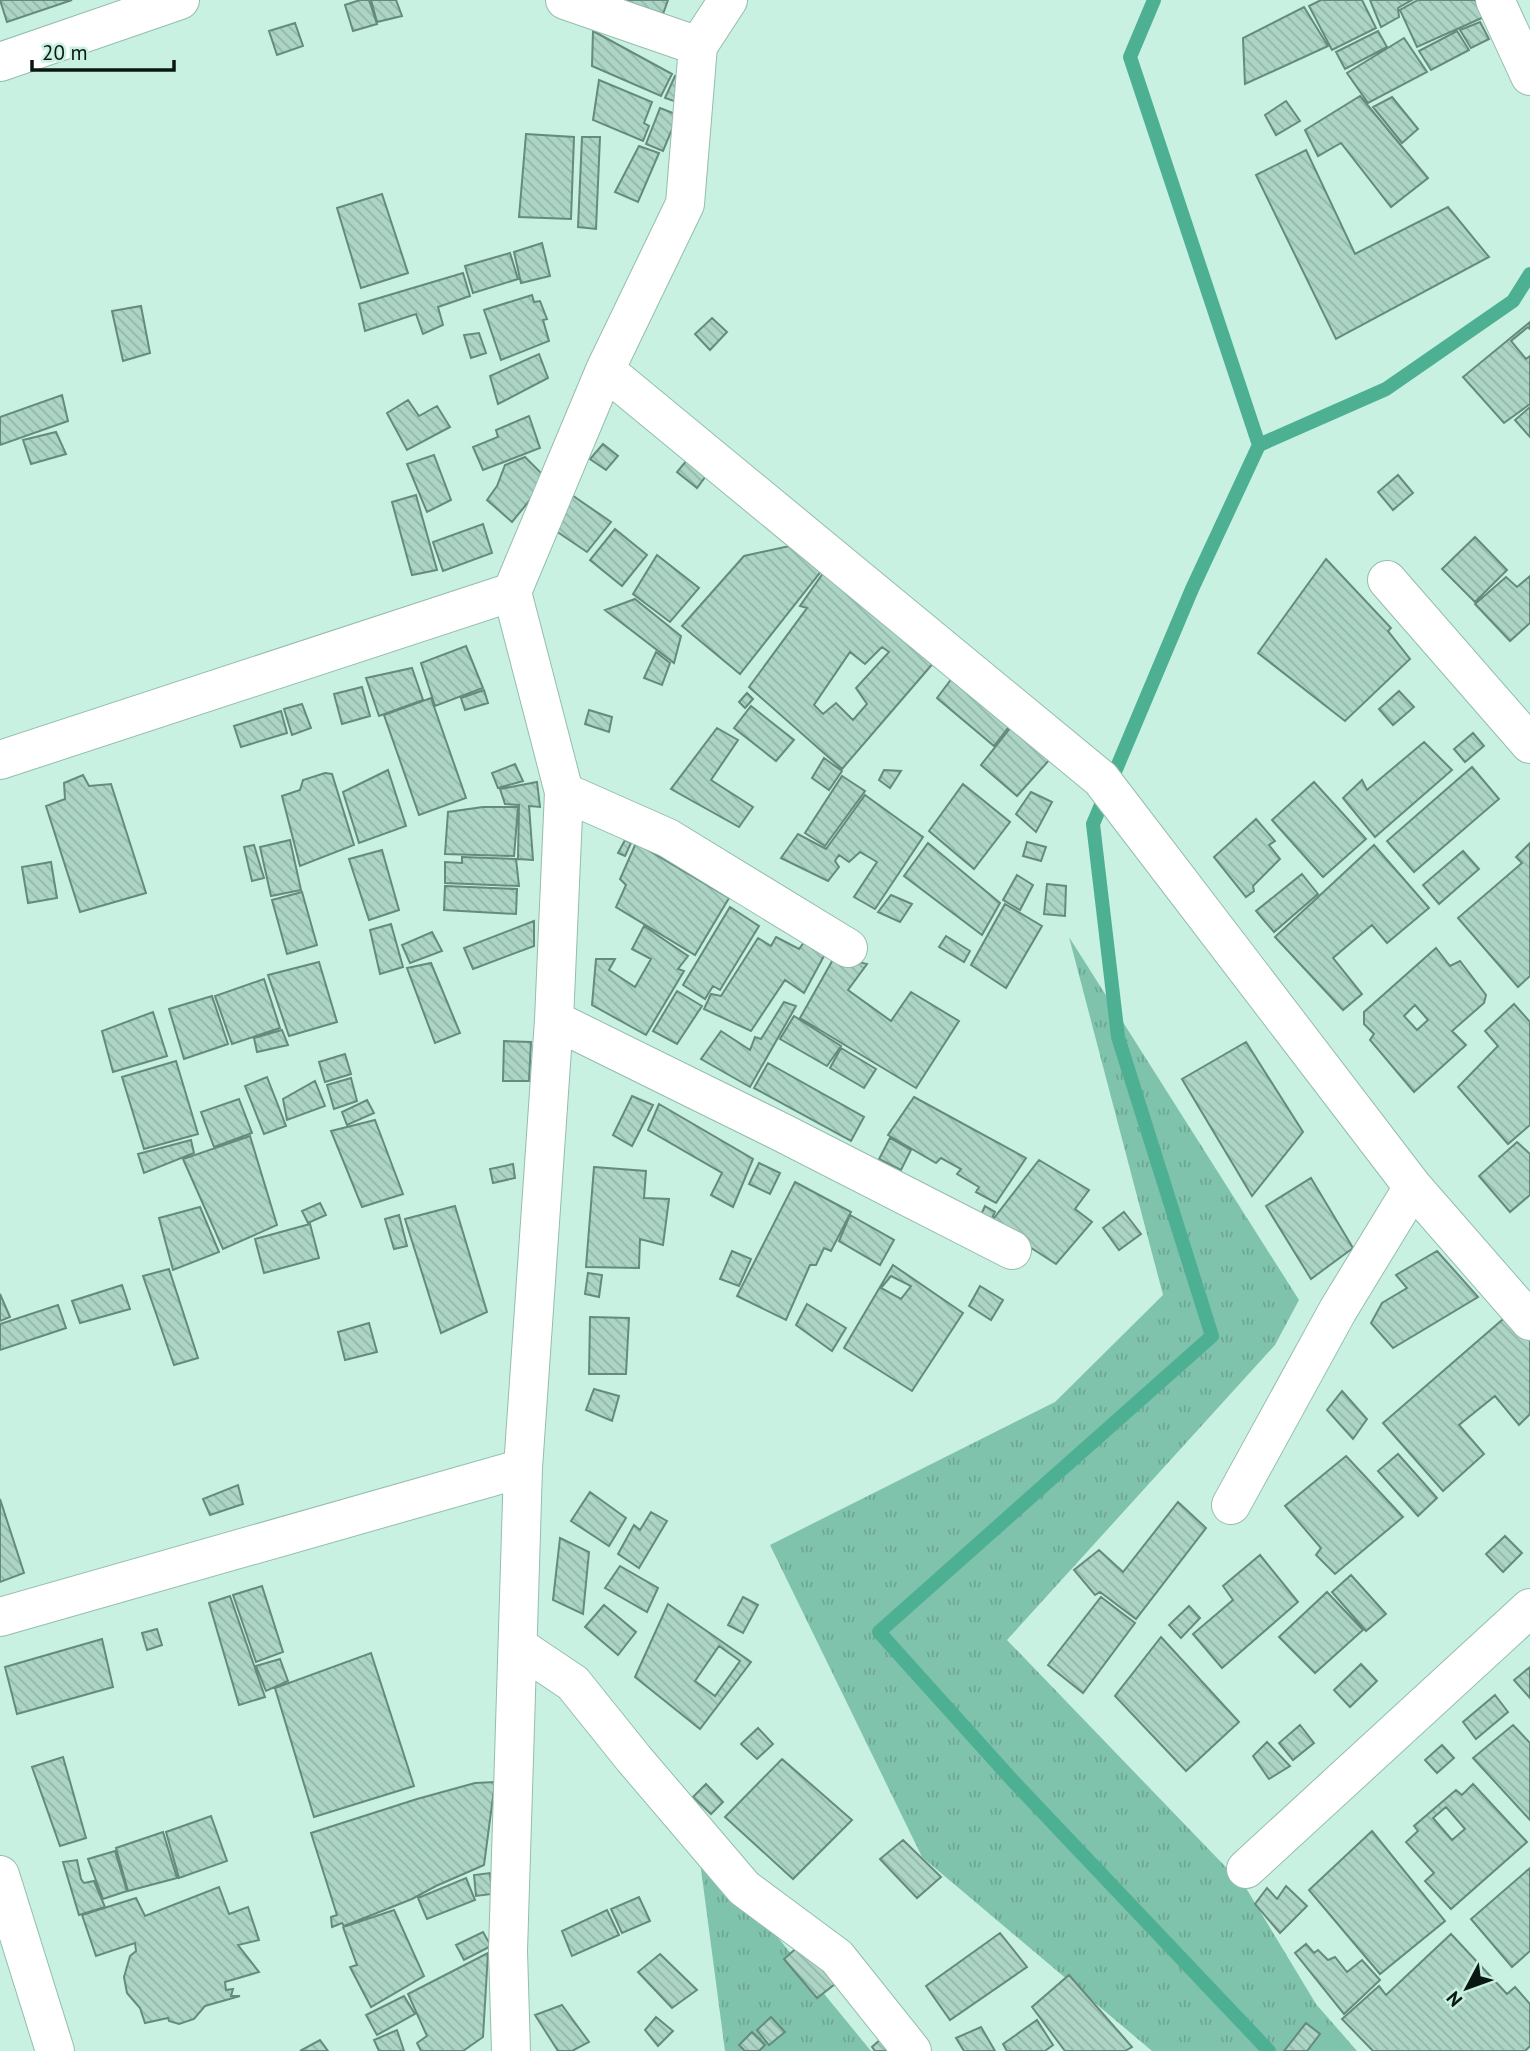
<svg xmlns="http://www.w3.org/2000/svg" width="1530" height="2051" font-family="'PT Sans',sans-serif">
<defs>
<pattern id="grass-tufts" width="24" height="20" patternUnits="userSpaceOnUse" patternTransform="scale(1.75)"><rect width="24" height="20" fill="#80c3ac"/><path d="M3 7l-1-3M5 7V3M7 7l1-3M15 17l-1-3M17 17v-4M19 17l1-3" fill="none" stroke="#6da793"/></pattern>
<pattern id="building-back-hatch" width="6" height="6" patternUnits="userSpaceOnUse" patternTransform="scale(1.75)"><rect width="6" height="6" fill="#acd5c6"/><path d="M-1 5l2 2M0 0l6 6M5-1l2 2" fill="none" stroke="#93b6a9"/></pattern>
</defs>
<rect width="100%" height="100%" fill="#c8f1e2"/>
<path fill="url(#grass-tufts)" d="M1069,937L1299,1300L1275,1345L1007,1640L1246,1888L1316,2004L1357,2051H1152L922,1857L770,1545L1055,1402L1163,1295Z
M697,1839L871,2051H725Z"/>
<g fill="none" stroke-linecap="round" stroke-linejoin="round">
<path stroke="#4eb092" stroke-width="14" d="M1154,0L1130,57L1259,445L1192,589L1093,824L1118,1037L1212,1336L879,1632L1014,1782L1269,2051
M1259,445L1386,389L1513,301L1530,274"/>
</g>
<path fill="url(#building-back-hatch)" stroke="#658b7d" stroke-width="2" fill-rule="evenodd" d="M0,0H72L7,22Z
M360,0H369L377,24L353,31L345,5Z
M371,0H396L402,16L377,22Z
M622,0H668L663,14Z
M1321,0H1362L1376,28L1332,50L1309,6Z
M1370,0H1412L1398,8L1399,17L1381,27Z
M1418,0H1475L1484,17L1417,47L1400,10Z
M1304,7L1328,46L1245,84L1243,38Z
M1480,22L1489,39L1471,48L1460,30Z
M295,23L303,46L277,55L269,31Z
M593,31L672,74L661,96L592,66Z
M1378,31L1387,47L1345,69L1336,52Z
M1457,31L1469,50L1431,70L1419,51Z
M1404,38L1427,72L1368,103L1347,73Z
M675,76L692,85L683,104L665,98Z
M599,80L652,102L644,123L649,126L643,141L593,120Z
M1360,96L1428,178L1391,207L1341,143L1318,156L1305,130Z
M1392,97L1418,129L1402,143L1373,107Z
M1286,101L1300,121L1276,135L1265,115Z
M660,108L678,115L663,151L646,144Z
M526,134L574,137L571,219L519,217Z
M582,137H600L596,229L578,227Z
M639,146L659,153L638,202L615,192Z
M1306,150L1355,254L1448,207L1489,257L1336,339L1256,175Z
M382,194L408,273L361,288L337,208Z
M542,243L550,276L521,283L514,252Z
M510,253L518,279L473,293L465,266Z
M463,273L470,296L438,307L443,325L423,334L416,314L365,331L359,304Z
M532,295L534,302L540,301L547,319L543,320L549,341L501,360L484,310Z
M141,306L150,353L123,361L112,311Z
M712,318L727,332L710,350L695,334Z
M1530,322V329L1528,327L1511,341L1526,359L1530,356V404L1504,423L1463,377Z
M479,333L486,353L471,358L464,335Z
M539,354L548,378L498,404L490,376Z
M62,395L68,421L0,445V417Z
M408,400L419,416L437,406L450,427L407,450L387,413Z
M1530,407V437L1515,420Z
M529,416L540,448L483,470L473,447L498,437L496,430Z
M56,432L66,454L31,464L23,440Z
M603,444L618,456L606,470L590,459Z
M434,455L451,500L427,512L407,464Z
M691,455L711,469L697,488L677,472Z
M525,457L547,479L512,522L487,500L497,486L505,465Z
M1398,475L1413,493L1393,510L1378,492Z
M569,493L611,522L587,552L550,527Z
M416,495L437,570L412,575L392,502Z
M483,524L492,553L443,571L433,542Z
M615,529L647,555L622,586L590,560Z
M1475,537L1507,570L1475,602L1442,569Z
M794,545L822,570L740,674L682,626L744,556Z
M657,555L699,588L670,622L633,594Z
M1326,559L1391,628L1388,631L1410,659L1345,721L1258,653Z
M826,569L935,661L842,769L749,687L807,608L800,606ZM882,647L889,652L856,688L867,704L853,720L836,703L823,714L814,705L850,652L865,664Z
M1530,576V623L1510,641L1475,604L1506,577L1517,587Z
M635,599L681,636L674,663L605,610Z
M466,646L483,688L435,706L421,663Z
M656,652L670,663L662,685L644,678Z
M412,668L423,700L379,716L366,678Z
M953,677L1011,724L994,746L937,698Z
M362,687L370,716L342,724L334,694Z
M484,690L488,703L465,710L461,698Z
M1399,691L1414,707L1393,725L1379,709Z
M747,693L753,699L745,708L739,702Z
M431,698L466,798L419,815L384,715Z
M302,704L311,728L292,735L284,709Z
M751,706L794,740L776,761L734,728Z
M589,710L612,717L609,732L585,724Z
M281,711L287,733L241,747L234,726Z
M1015,722L1051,758L1017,796L981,765Z
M717,728L738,740L711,780L753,807L739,827L671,789Z
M1473,733L1484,746L1465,762L1454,749Z
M1424,742L1452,770L1375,837L1343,798L1362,780L1367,790Z
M824,758L842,771L829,790L812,778Z
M515,764L523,781L498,788L492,773Z
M1472,767L1499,799L1414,872L1387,841Z
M388,770L406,826L359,843L343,792Z
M884,770L901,771L890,788L879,780Z
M325,773L332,774L354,845L300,866L282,796L300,790L303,780Z
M83,775L89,786L111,784L146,893L80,912L46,806L65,799L64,783Z
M842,776L865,791L825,846L805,833Z
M537,782L540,807L529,806L533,860L518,859L519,805L505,804L500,789Z
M1314,782L1366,839L1323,877L1272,820Z
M963,784L1010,822L974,869L929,831Z
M1031,792L1052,802L1036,832L1016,814Z
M865,795L923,837L875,909L854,897L877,862L860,852L849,862L839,855L835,861L839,867L828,881L781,858L798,834L826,849Z
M483,807H518L514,856L445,854L448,812Z
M1256,819L1275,841L1269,845L1280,859L1253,886L1254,891L1246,897L1214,857Z
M290,840L301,890L271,896L260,847Z
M625,840L631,843L625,856L618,853Z
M1027,842L1046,847L1041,861L1023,856Z
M636,843L729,898L695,955L616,907L626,885L620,879Z
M928,843L1000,903L982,935L904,876Z
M1530,843V976L1518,987L1458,918L1522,863L1516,857Z
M254,845L264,878L252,881L244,847Z
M1374,845L1429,908L1387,943L1372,925L1333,958L1362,994L1343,1010L1275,937Z
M382,850L399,910L369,920L349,859Z
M1463,851L1479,869L1439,904L1423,885Z
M462,857L516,859L519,886L445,883V862L462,863Z
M51,862L57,898L28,903L22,867Z
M1302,874L1318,894L1274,932L1256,911Z
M1017,875L1033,885L1020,910L1003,900Z
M1047,884L1066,886L1065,916L1044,914Z
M445,886L517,889L516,914L444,910Z
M302,892L317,945L287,954L272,900Z
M891,895L912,904L900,922L878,912Z
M1005,904L1042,926L1006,988L971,965Z
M730,907L759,926L720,990L713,986L705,999L683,985Z
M534,921V946L473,969L464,948Z
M391,924L403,967L380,974L370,930Z
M644,926L688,956L678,969L684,971L646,1035L592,1005L596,959H615L609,970L635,987L651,959L632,949Z
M432,932L442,951L410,963L402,945Z
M946,936L970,951L964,962L939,947Z
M776,937L799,949L805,941L825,954L804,993L785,980L751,1031L704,1009L711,994L721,996L758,938L771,946Z
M1436,948L1450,966L1460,961L1486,995L1484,1003L1452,1031L1466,1045L1414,1092L1370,1040L1374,1034L1364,1024V1012ZM1415,1005L1428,1020L1417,1030L1404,1016Z
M835,956L867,964L848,990L891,1021L911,992L959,1021L916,1088L800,1018Z
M319,962L337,1022L289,1036L268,975Z
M431,963L460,1033L435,1043L407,968Z
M264,979L280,1028L232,1044L215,996Z
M677,991L702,1006L677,1044L653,1031Z
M212,996L228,1044L184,1059L169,1009Z
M784,1002L796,1006L750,1087L701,1059L721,1031L750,1050L755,1037L761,1039Z
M1514,1004L1530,1022V1125L1508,1144L1458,1087L1498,1046L1485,1031Z
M153,1012L167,1056L113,1072L102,1031Z
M794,1016L841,1046L827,1066L780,1039Z
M282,1030L288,1045L257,1052L254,1038Z
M504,1041L531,1042L529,1081H503Z
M1246,1042L1303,1132L1252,1196L1182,1079Z
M841,1048L876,1069L864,1088L830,1068Z
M345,1054L351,1074L325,1082L319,1062Z
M176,1061L198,1134L144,1149L122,1077Z
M768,1063L864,1117L851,1141L754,1088Z
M267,1077L286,1126L264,1134L245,1086Z
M351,1078L357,1101L334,1109L327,1085Z
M315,1081L325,1106L287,1120L283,1099Z
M632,1096L653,1105L632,1146L613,1135Z
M914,1097L1026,1158L996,1203L976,1192L979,1187L957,1174L961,1169L941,1158L936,1163L888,1135Z
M239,1099L252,1133L214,1147L201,1112Z
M367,1100L374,1113L347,1125L342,1112Z
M659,1104L753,1159L733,1207L711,1195L722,1173L648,1130Z
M375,1120L403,1194L362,1207L331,1131Z
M250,1136L277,1225L223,1249L183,1159Z
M890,1138L911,1150L901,1170L879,1159Z
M191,1140L194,1153L144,1173L138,1154Z
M1517,1142L1530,1154V1195L1510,1212L1479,1176Z
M1039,1160L1089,1190L1075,1209L1092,1222L1056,1264L991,1222Z
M759,1163L780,1173L770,1194L749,1184Z
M513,1164L515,1178L493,1183L490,1169Z
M594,1167L646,1171L644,1198L669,1199L663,1245L640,1239L639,1268L586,1267Z
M1311,1178L1353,1248L1311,1279L1266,1206Z
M795,1182L851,1212L831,1251L824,1248L816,1265H810L786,1320L737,1296Z
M320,1203L326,1215L308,1223L302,1211Z
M455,1206L487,1312L441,1333L405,1219Z
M985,1206L995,1212L989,1224L979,1219Z
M200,1207L219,1252L173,1270L159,1218Z
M1124,1212L1141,1234L1119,1250L1103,1228Z
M399,1215L407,1246L394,1249L385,1219Z
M850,1215L894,1240L880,1265L839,1241Z
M310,1224L319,1258L264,1273L255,1239Z
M732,1251L751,1259L739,1286L720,1279Z
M1437,1251L1478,1297L1393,1348L1371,1323L1382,1303L1407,1288L1396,1275Z
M893,1265L963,1313L912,1391L844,1348ZM891,1276L911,1286L901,1299L881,1288Z
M169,1269L198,1358L174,1365L143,1276Z
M588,1273L602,1275L599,1297L585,1294Z
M122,1285L130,1309L80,1323L72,1301Z
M980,1286L1003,1300L991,1320L969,1306Z
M0,1294L10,1317L0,1321Z
M807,1304L846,1328L832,1351L796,1325Z
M58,1305L66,1328L0,1350V1324Z
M1509,1314L1530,1337V1414L1519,1425L1495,1396L1459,1425L1484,1454L1443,1491L1383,1423Z
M590,1317L629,1318L626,1374H589Z
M369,1323L377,1352L345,1360L338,1332Z
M594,1389L619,1396L612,1421L586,1410Z
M1342,1391L1367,1419L1353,1439L1327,1410Z
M1398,1454L1437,1498L1418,1516L1378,1471Z
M1346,1456L1403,1517L1335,1574L1316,1555L1321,1548L1285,1506Z
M238,1485L243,1504L210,1515L203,1499Z
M590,1492L626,1518L609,1546L571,1521Z
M0,1499L24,1573L0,1582Z
M1178,1502L1206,1528L1136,1619L1100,1592L1095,1595L1074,1570L1099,1550L1123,1572Z
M651,1512L667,1521L639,1568L618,1554L634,1525L640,1530Z
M1505,1536L1522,1553L1503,1572L1486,1554Z
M560,1538L589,1552L583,1614L553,1600Z
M1260,1555L1298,1602L1222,1668L1193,1634L1233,1600L1223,1586Z
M620,1566L658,1588L647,1612L605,1588Z
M1351,1575L1386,1614L1366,1631L1332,1592Z
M262,1586L283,1652L256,1662L233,1595Z
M1327,1592L1363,1630L1315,1673L1279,1637Z
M230,1596L265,1697L239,1705L209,1603Z
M743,1597L758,1605L743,1633L728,1625Z
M1101,1597L1135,1623L1083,1693L1048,1665Z
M668,1604L751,1662L700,1729L635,1677ZM719,1646L740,1661L715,1696L695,1681Z
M604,1605L636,1632L618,1655L585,1627Z
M1189,1606L1200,1618L1181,1638L1169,1625Z
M157,1629L162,1645L147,1650L142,1633Z
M1161,1637L1239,1722L1186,1771L1115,1696Z
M102,1639L113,1687L17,1714L5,1667Z
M371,1653L414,1786L314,1817L275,1688Z
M280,1659L288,1681L266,1691L256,1666Z
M1361,1664L1377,1681L1350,1707L1334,1690Z
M1530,1667V1698L1514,1680Z
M1495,1695L1508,1712L1476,1739L1463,1722Z
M1300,1725L1314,1743L1293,1760L1279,1743Z
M1513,1725L1530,1743V1820L1473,1758Z
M758,1728L773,1744L757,1759L741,1744Z
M1267,1742L1290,1766L1269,1779L1253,1756Z
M1442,1745L1454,1758L1437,1773L1425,1760Z
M63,1757L86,1838L60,1846L32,1767Z
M782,1759L852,1820L793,1879L725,1817Z
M495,1782L484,1865L436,1886L412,1899L344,1926L342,1923L332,1927L331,1917L337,1915L311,1833L417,1799L475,1783Z
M706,1784L723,1802L711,1814L693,1797Z
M1473,1784L1527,1842L1451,1909L1425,1881L1434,1873L1406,1842L1418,1831L1414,1826L1456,1790L1462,1795ZM1446,1807L1465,1829L1452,1840L1433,1818Z
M211,1816L227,1861L179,1878L166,1832Z
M1372,1831L1445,1921L1380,1974L1309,1890Z
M163,1832L177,1878L128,1891L116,1848Z
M903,1840L941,1877L917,1898L880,1859Z
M115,1851L127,1891L103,1899L88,1859Z
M77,1860L81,1879L84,1883L94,1881L105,1907L79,1915L63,1862Z
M1530,1868V1951L1512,1967L1471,1919Z
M490,1873L492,1894L476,1896L474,1875Z
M466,1878L475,1900L427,1919L418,1898Z
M1286,1886L1307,1906L1280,1933L1255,1904L1267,1888L1277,1899Z
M219,1887L229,1914L248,1907L259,1940L238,1945L259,1972L225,1982L226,1990L233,1989L231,1996H240L205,2006L194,2019L179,2024L169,2021L168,2018L145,2023L140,2008L127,1993L124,1977L130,1956L136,1951L135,1943L96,1956L82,1915L136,1898L145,1916Z
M639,1897L650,1921L622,1933L611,1909Z
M394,1910L424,1976L371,2007L350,1967L357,1965L343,1927Z
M607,1910L619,1935L572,1956L562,1931Z
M483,1932L491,1946L464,1960L456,1945Z
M1000,1933L1027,1967L950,2020L926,1986Z
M1451,1934L1507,1994L1515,1987L1530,2004V2046L1525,2051H1373L1342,2019L1379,1986L1386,1995Z
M801,1944L835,1984L817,1998L784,1959Z
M1306,1944L1314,1953L1318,1950L1328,1960L1335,1957L1347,1972L1362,1960L1380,1980L1344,2014L1295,1953Z
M488,1953L483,2037L463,2051H421L417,2043L427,2036L408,1994Z
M660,1954L697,1990L672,2008L638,1972Z
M1069,1975L1132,2047L1125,2051H1065L1032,2007Z
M404,1996L415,2014L377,2035L366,2015Z
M562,2005L589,2042L572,2051H558L535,2015Z
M656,2017L673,2031L658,2046L645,2030Z
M771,2017L785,2032L769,2045L757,2030Z
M1037,2020L1053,2045L1045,2051H1007L1003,2044Z
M1306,2023L1320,2034L1307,2051H1284Z
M981,2027L995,2051H964L956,2038Z
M397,2030L404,2051H379L374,2040Z
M891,2030L908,2051H875L872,2047Z
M752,2032L765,2045L759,2051H745L739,2045Z
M320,2040L328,2051H300Z"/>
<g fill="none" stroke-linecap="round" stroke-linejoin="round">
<defs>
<path id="minor" d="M565,0L698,46
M1495,0L1530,76
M0,62L180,0
M605,370L1101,779L1413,1187L1530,1321
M1387,580L1530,744
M0,760L512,592
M564,792L668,838L848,948
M554,1020L781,1132L1012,1250
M1231,1505L1338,1310L1413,1187
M0,1617L523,1468
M518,1646L573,1683L634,1759L744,1888L837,1957L912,2051
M1246,1869L1530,1608
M0,1875L55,2051
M511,2051L508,1951L523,1468L554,1020L564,792L512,592L605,370L685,204L698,46L728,0"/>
</defs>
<use href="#minor" stroke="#95bdae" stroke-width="40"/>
<use href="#minor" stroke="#fff" stroke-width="38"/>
</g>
<g transform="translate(1467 1988) rotate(229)" stroke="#c8f1e2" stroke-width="5" paint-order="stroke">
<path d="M0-5L12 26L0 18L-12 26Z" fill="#091813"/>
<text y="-10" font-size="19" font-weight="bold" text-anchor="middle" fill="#091813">N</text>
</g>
<path d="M32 60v10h142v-10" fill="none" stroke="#091813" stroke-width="3.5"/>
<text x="42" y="60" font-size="21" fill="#091813" stroke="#c8f1e2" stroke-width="5" paint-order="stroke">20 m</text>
</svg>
